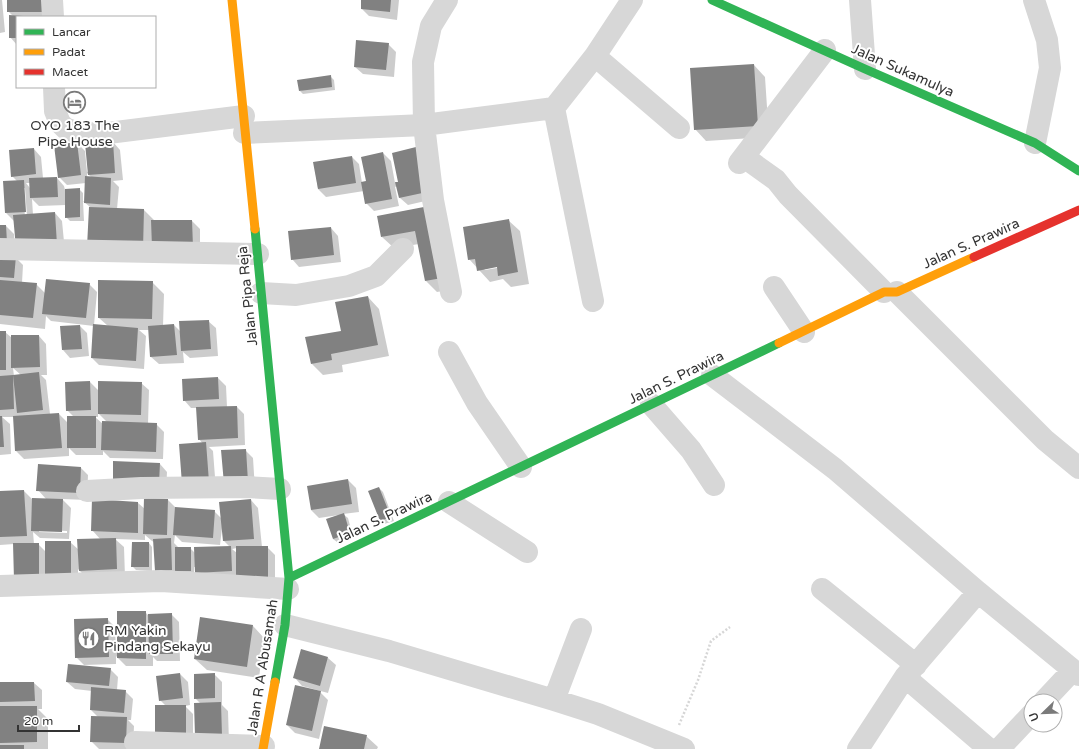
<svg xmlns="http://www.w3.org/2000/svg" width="1079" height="749" font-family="'Varela Round',sans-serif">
<rect width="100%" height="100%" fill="#fff"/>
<path fill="#0003" fill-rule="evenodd" d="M0,0H2L5,32L0,33Z
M8,0H50V17H17V45L10,37L13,16L8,11Z
M362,0H399L397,20L369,16L362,9Z
M388,44L396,52L394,77L363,74L355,67Z
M754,65L765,77L769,137L706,141L695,129Z
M330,76L334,80L335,90L303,94L300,91Z
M113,142L120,150L123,180L113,181L119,187L117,209L144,210L155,221H192L200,229V254H160L90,207L83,201L84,221H70L66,217V205L39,206L32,199L33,215L55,213L62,221L65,252L14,221L6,213L18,182L12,176L34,149L41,157L43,178H57L64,186L65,190L79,189L83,193V201H85L86,183L67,185L59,177L77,143L85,151L87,172L89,171ZM87,173L92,178L87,177ZM26,183H30V188ZM23,188H25L27,217H25Z
M383,153L391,161L395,183L399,182L434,199L408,205L400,198L397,186L395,187L399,206L374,211L366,203L364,191L326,197L318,189L314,163L352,157L359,164L362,183L367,182Z
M429,207L453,289L437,292L426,281L419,244L394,248L382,237Z
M508,220L520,231L529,284L511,287L503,279L490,282L469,259ZM501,265L502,267L485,270L484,269Z
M0,226H6L14,234L15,250L0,251Z
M331,228L338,236L341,262L299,267L292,259Z
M0,256L15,257L23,265L22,283L36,284L45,293L89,284L97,292L94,325L108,326L99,318L152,282L164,294L163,326L174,325L181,332L208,321L216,328L218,356L190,358L183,352L184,363L159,364L151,357L149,330H139L146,336L144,369L99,365L92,358L94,326L51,321L46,316L45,329L0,324Z
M368,297L379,309L389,356L342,365L343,372L323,375L312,364L342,331Z
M80,326L87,333L89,356L70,358L63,350Z
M0,332H5L12,338L39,336L46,344L47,375H41L46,380L50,414H59L68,423L74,417L67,410L90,382L99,391L141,383L149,390L148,424H156L164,432L163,459L110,458L103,451V455H76L69,448V456L24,459L16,451L14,417H2L10,424L11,454L0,455ZM13,368L21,375L14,376ZM98,413L108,423L103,424L95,417H98Z
M218,378L226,386L227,407H237L244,414L245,445L209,447L213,451L216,490L190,492L203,444L199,439L197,408H191L184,400Z
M245,450L253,458L255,490L232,491Z
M114,462L160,464L167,472L166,491Z
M81,468L88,475L87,500L62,499L71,508L69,539L40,538L33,532L34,544H38L46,552L70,542L79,550L101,540L92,530L93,500L138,503L145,509L168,500L176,508L214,511L222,519L251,500L258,508L262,547H267L275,555V585L204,580L196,567H194V574L163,578L154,542L152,541L145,535V540L115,539L124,547L125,577L87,578L78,569V581L47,587L14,544L0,545V492L24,491L33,500L46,499L38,490ZM222,528H223L224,541L230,547L195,553L190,548L178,547L174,543L175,535L182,542L220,545ZM39,530L67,531V533L39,532ZM237,548V553L232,549Z
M348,480L356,488L359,512L343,514L348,518L353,537L337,542L333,539L339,515L319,518L311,510Z
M379,488L383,492L394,521L384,524L381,521Z
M149,543L152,547V571L136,570L132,566Z
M145,612L148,615L171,614L179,622L180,661H157L153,657V666H126L116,656V664L84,665L76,657L107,619L115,627L116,652H118Z
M253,626L264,638L259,678L207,670L195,659Z
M328,658L336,665L328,693L302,686L295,678Z
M110,669L118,677L117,690L125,691L133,699L131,720H128L134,726L133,749H99L91,741L98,717L91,710L92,691L75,689L67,682Z
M180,674L188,682L190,705L185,706L193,714V741H164L166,706L160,700Z
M214,674L222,682V705L228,711L229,743L195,704H201L195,698Z
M0,683H34L42,690V709H38L48,719V749H0Z
M319,691L328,700L319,739L295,733L287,725Z
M366,736L378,747L377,749H320Z"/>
<path fill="#818181" d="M7,0H43V12H7Z
M361,0H391L390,12L361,9Z
M9,15L23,16V17H17V38H9Z
M356,40L389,43L386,70L354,67Z
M754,64L758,126L694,130L690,68Z
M331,75L332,87L299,91L297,80Z
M113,141L115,173L88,175L85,143Z
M77,142L81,175L58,178L54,145Z
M416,147L427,192L399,198L395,182H398L392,153Z
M34,148L36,174L11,177L9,150Z
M383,152L392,199L365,204L361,182L366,181L361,157Z
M352,156L356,183L318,189L313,162Z
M85,176L111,178L110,205L84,203Z
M57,177L58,197L30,198L29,178Z
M24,180L26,212L5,213L3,181Z
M80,188V217L65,218V189Z
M429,206L442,278L425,281L415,231L381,237L377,216Z
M89,207L144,209L143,249L87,247Z
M55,212L57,245L16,248L13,215Z
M509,219L518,272L498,276L497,267L477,271L475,259L468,260L463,227Z
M151,220H192L193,247H152Z
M0,225H6L7,243H0Z
M331,227L334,255L291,260L288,231Z
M0,255L16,256L14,278L0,277Z
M46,279L90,283L86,318L42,314Z
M0,280L37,283L33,318L0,315Z
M98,280L153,281L152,319L98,318Z
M368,296L378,345L331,354L332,360L311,364L305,337L341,331L335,302Z
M209,320L211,349L181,351L179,321Z
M93,324L138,328L136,361L91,358Z
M174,324L177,355L150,357L148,326Z
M80,325L82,349L62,350L60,326Z
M0,331H6V370H0Z
M11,335H39L40,367L11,368Z
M39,372L43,410L17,413L13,375Z
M13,375L14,409L0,410V376Z
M218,377L219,399L183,401L182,379Z
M90,381L91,410L66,411L65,382Z
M98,381L142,382L141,415L98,414Z
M237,406L238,438L198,440L196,407Z
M59,413L62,448L15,451L13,416Z
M0,416H2L4,447H0Z
M67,416H96V448H67Z
M102,421L157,423L156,452L101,450Z
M206,442L209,482L182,484L179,444Z
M246,449L248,482L224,484L221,450Z
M113,461L160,463L159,483L113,482Z
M38,464L81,467L80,493L36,491Z
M348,479L352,504L311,510L307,486Z
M379,487L391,517L380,521L368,491Z
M24,490L27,536L0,537V491Z
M32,498L63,499L62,532L31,531Z
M144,498L168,499L167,535L143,534Z
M92,499L138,502V533L91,531Z
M251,499L254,539L223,541L219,502Z
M175,507L215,510L213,538L173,535Z
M344,513L350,533L333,539L326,519Z
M116,538L117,569L79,571L77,539Z
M171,538L172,570L155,571L153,539Z
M45,541H71V574H45Z
M132,542H149V567H131Z
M13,543H39V580H14Z
M231,546L232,571L195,573L194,547Z
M236,546H268V578H236Z
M175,547H191V571H175Z
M117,611H146V659L117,658Z
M172,613L173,654H149L148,614Z
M200,617L253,625L247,667L194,659Z
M108,618L109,657L75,658L74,619Z
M301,649L328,657L320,686L293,678Z
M68,664L111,668L109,686L66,682Z
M180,673L183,698L159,701L156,676Z
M215,673V698L194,699V674Z
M0,682H34L35,701L0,702Z
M295,685L321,691L312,731L286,725Z
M91,687L126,690L124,713L90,710Z
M221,702L222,736H195L194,703Z
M155,705H186V733L155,734Z
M0,706H37V742L0,743Z
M91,716L127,717L126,743L90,742Z
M324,726L367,735L364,749H319Z
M0,745H24V749H0Z"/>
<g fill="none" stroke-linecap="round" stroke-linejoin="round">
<path stroke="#d6d6d6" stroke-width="2.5" stroke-dasharray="2 2" stroke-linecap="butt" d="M679,725L698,680L711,641L730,627"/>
<path stroke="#d7d7d7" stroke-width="22" d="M52,0L53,17
M447,0L431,26L423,62L424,125L433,200L451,292
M860,0L865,69
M1034,0L1047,40L1050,68L1035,143
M595,56L679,128
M54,87L55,111L60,123L65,128L75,132L100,134L244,116
M554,108L593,301
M244,133L424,125L554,108L595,56L632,0
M744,157L776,180L788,195L884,292
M739,163L825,50
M0,249L258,254
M774,287L804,332
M897,292L1045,440L1079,468
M261,293L296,295L349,286L376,276L403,249
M449,352L477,403L521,467
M712,375L835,469L978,592L1079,675
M651,404L691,450L714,485
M87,491L141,488L246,487L280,489
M449,502L527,552
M0,586L161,581L288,589
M822,589L916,665
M285,625L389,651L554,700L598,714L684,749
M905,677L989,749
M554,700L581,629
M1044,701L1073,670
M135,742L264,746
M858,749L905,677L978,592
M999,749L1031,715"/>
<path stroke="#30b455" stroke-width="9" d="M712,0L865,69L1035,143L1079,171
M255,229L289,578L285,625L275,682
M289,578L779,343"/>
<path stroke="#ff9f0a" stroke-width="9" d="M232,0L255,229
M779,343L884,292H897L974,257
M263,749L275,682"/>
<path stroke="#e5322d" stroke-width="9" d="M974,257L1079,210"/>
</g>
<defs>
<symbol id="hotel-ring" viewBox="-11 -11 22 22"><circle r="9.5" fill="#fff" stroke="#7a7a7a" stroke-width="1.5"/><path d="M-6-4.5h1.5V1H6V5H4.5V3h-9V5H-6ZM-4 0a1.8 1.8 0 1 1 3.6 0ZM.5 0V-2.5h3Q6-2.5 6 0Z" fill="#7a7a7a"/></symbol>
<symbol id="restaurant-ring" viewBox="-11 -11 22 22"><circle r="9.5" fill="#fff" stroke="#7a7a7a" stroke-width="1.5"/><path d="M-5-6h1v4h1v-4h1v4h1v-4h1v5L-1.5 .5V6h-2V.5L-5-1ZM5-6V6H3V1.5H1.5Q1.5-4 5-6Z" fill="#7a7a7a"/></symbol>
</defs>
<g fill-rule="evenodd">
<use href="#hotel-ring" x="62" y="90" width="25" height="25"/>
<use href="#restaurant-ring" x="76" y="626" width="25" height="25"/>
</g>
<g text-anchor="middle" stroke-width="4" stroke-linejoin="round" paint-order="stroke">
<g font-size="14" fill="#333" stroke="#fff">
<text transform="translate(903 70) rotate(24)" y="5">Jalan Sukamulya</text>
<text transform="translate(971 243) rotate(-24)" y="5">Jalan S. Prawira</text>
<text transform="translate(247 296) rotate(-96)" y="5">Jalan Pipa Reja</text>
<text transform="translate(676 377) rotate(-26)" y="5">Jalan S. Prawira</text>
<text transform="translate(384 517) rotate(-25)" y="5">Jalan S. Prawira</text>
<text transform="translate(262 667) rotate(-81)" y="5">Jalan R A Abusamah</text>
</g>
<g font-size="14" fill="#333" stroke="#fff">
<text x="75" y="130">OYO 183 The<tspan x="75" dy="16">Pipe House</tspan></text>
<text x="104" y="635" text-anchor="start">RM Yakin<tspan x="104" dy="16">Pindang Sekayu</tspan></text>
</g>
</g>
<rect x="16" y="16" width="140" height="72" fill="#ffffff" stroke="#adadad"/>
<rect x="24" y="29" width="20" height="6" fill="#30b455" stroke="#adadad"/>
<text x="52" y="36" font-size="12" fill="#333333">Lancar</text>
<rect x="24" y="49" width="20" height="6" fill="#ff9f0a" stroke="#adadad"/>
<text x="52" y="56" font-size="12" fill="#333333">Padat</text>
<rect x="24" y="69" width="20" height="6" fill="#e5322d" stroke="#adadad"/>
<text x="52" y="76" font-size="12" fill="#333333">Macet</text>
<g transform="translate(1043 713) rotate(247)"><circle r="19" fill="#ffffff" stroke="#adadad"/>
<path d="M0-3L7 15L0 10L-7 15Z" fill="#7a7a7a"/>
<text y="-6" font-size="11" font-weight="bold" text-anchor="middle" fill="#333333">U</text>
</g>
<path d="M18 725v6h61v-6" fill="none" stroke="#333333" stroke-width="2"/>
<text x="24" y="725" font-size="12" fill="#333333" stroke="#ffffff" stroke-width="3" paint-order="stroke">20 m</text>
</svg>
